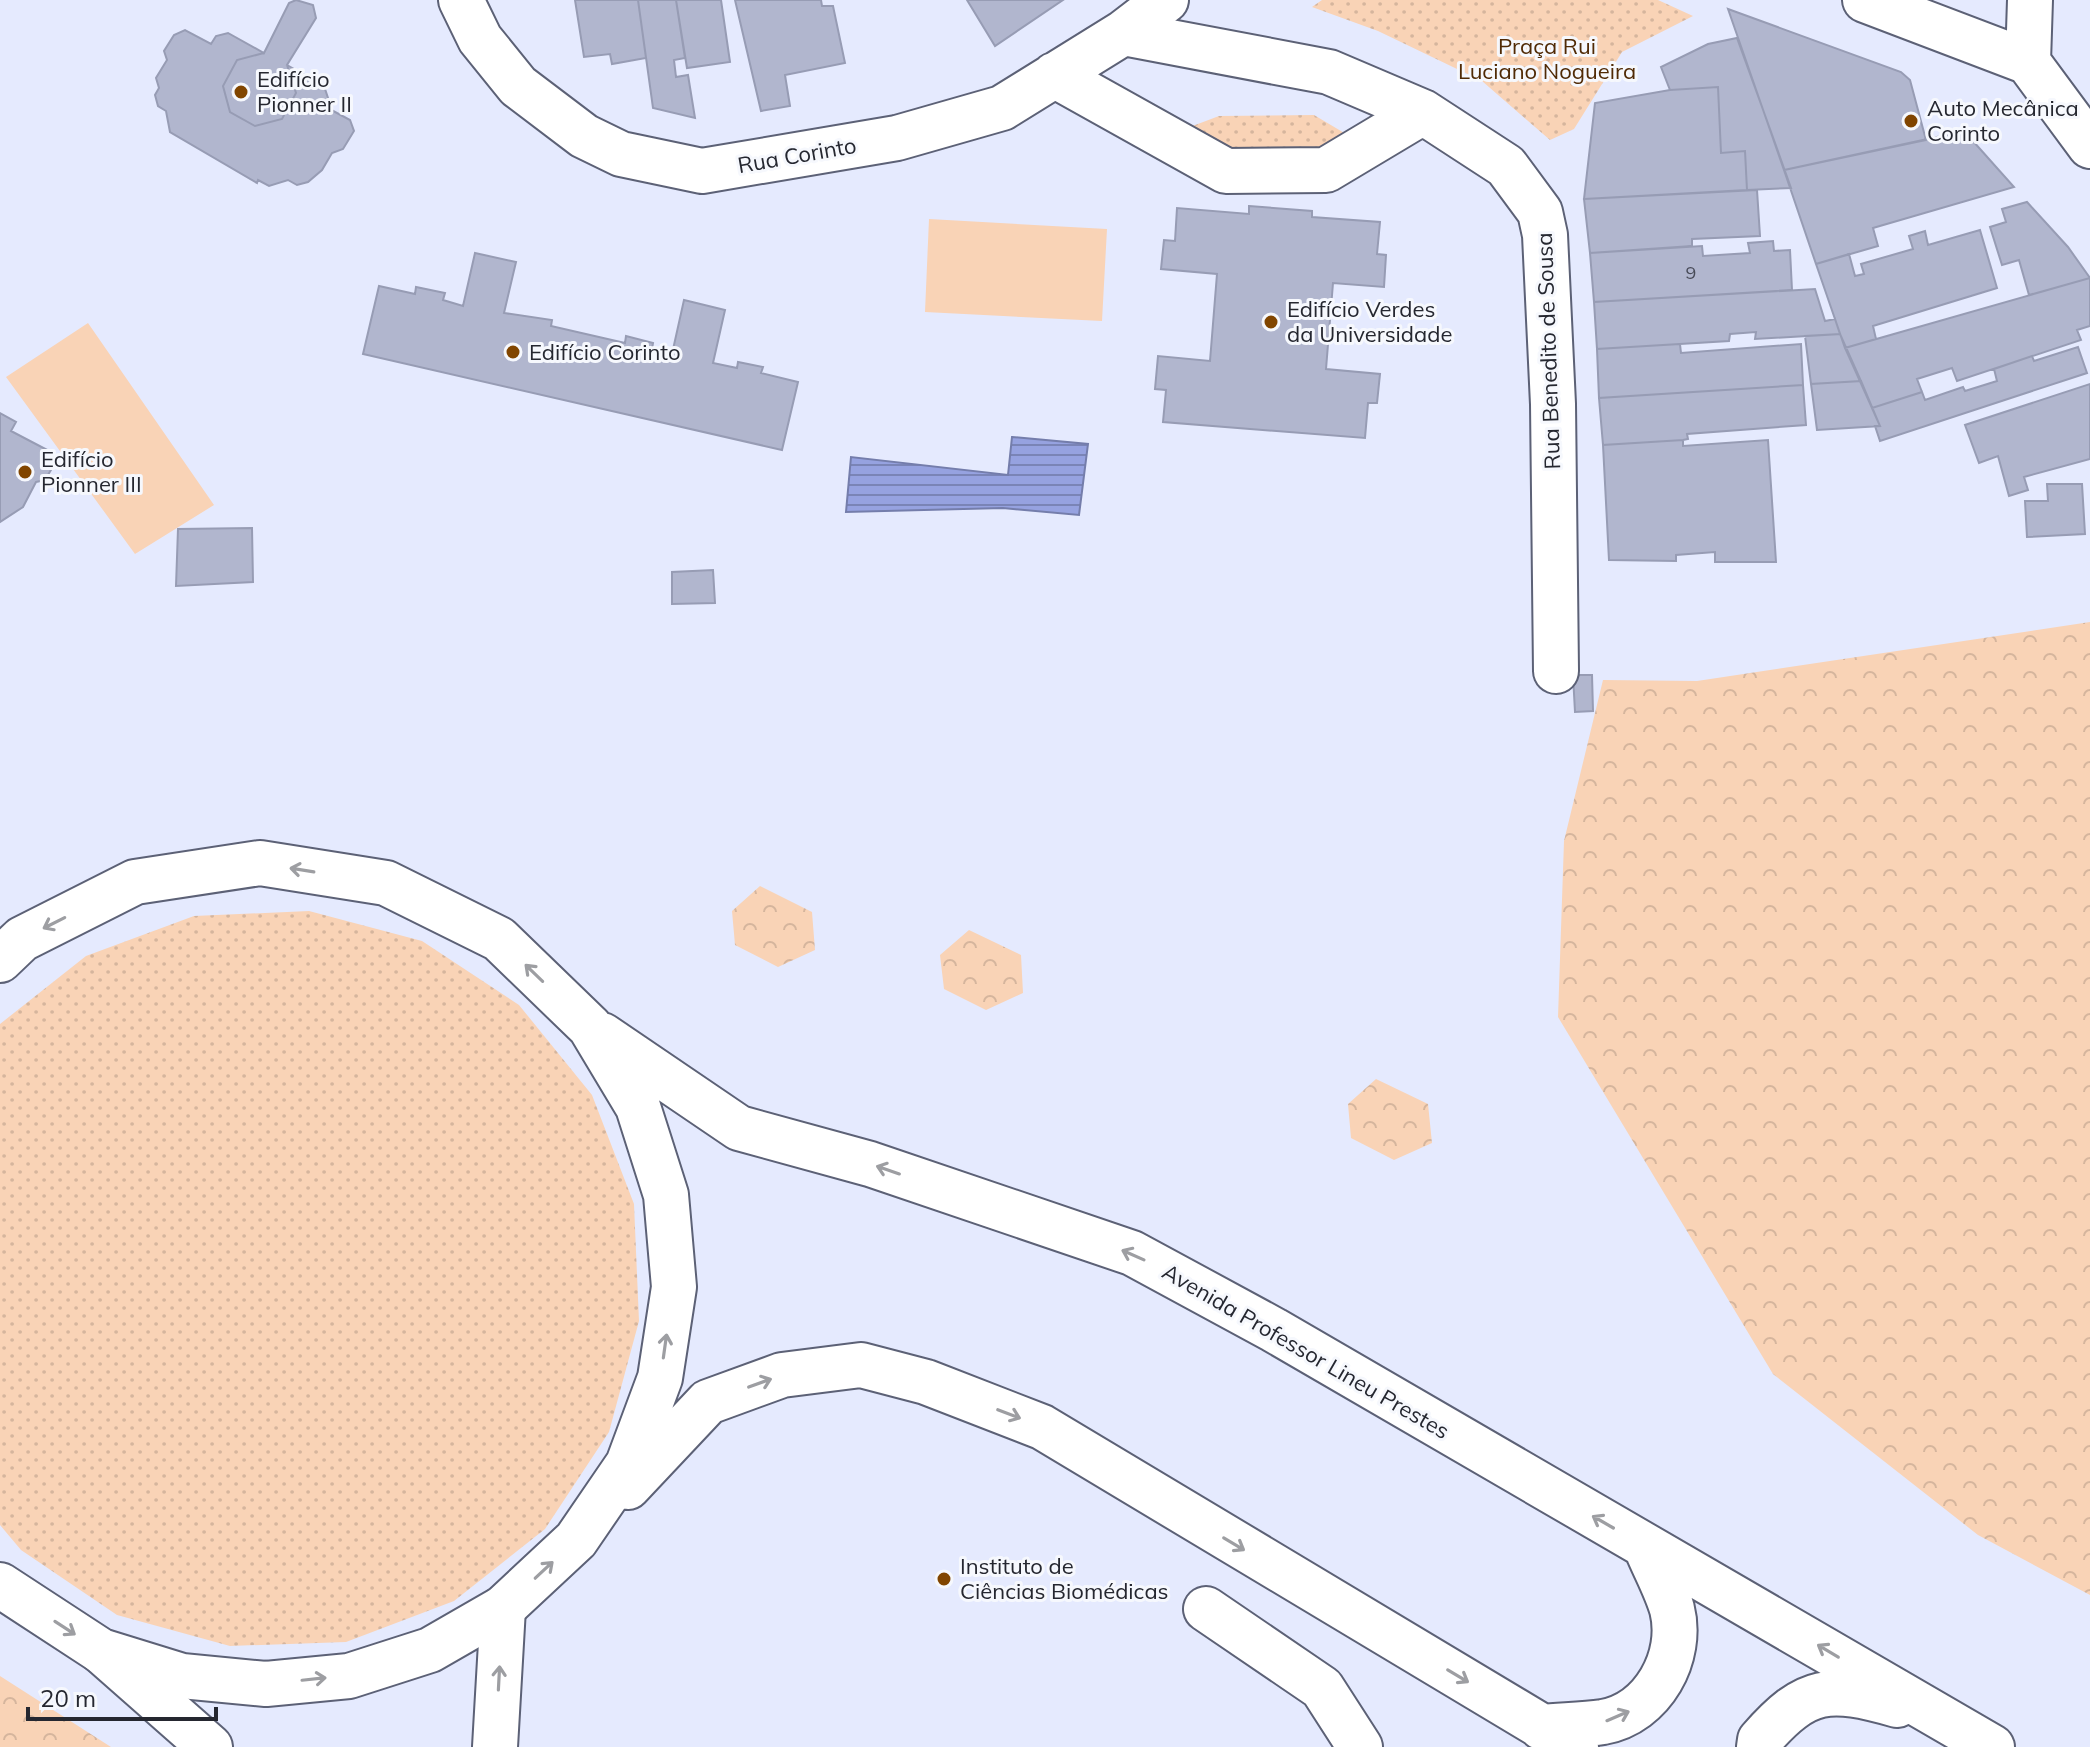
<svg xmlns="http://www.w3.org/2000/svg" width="2090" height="1747" font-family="Mulish,sans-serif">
<defs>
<pattern id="grass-dots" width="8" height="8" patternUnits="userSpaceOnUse" patternTransform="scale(2)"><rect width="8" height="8" fill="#f9d3b6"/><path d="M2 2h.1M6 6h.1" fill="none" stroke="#d5b59d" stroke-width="1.8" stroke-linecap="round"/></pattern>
<pattern id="forest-crowns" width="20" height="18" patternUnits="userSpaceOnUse" patternTransform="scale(2)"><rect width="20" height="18" fill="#f9d3b6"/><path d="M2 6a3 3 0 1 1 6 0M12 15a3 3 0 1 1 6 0" fill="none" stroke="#d5b59d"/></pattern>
<pattern id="water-rules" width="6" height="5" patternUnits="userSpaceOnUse" patternTransform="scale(2)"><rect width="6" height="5" fill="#96a2e0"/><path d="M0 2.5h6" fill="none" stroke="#7a84b6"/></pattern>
</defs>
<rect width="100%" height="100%" fill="#e5eafe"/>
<path fill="url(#grass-dots)" d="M1322,0H1658L1693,16L1622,52L1574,129L1550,140L1482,81L1378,31L1312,7Z
M1314,115L1346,134L1304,156L1223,155L1182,130L1219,116Z
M309,911L422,941L519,1005L592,1095L634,1204L639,1321L609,1432L545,1529L454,1601L346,1642L230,1646L117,1615L21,1550L0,1525V1024L86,956L194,916Z"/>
<path fill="url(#forest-crowns)" d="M2090,622V1595L1978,1535L1773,1374L1558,1017L1564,841L1603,680L1697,681Z
M760,886L812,912L815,950L778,967L735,945L732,911Z
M969,930L1021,955L1023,993L986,1010L944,989L940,955Z
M1376,1079L1428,1104L1432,1143L1394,1160L1351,1138L1348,1104Z
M0,1676L111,1747H0Z"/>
<path fill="#f9d3b6" d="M929,219L1107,229L1102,321L925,312Z
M88,323L214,505L135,554L6,377Z"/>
<path fill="url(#water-rules)" stroke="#747dab" stroke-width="2" d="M1012,437L1088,444L1079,515L1003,508L846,512L851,457L1008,475Z"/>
<path fill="#b1b6ce" stroke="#979cb4" stroke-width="2" d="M296,0L313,5L316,18L287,65L296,93L282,119L255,126L230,112L223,86L237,60L264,53L289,3Z
M296,0L313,5L316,18L287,65L324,86L328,98L324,106L350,120L354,131L343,149L332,153L322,170L308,182L297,185L288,180L269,186L258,180L257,183L170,132L166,111L158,106L155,95L159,88L156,78L167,60L164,51L174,35L185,30L211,44L216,36L228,33L264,53L289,3Z
M575,0H638L646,58L612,64L610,54L584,57Z
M638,0H676L685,58L674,60L676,77L688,75L695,118L653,108Z
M676,0H721L730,62L687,68Z
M735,0H821L822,6H833L845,63L785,75L790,106L761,111Z
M967,0H1063L995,46Z
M1728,9L1901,72L1910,80L1926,140L1784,170Z
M1737,38L1770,129L1791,188L1747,190L1745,151L1721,153L1718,87L1670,90L1661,67L1708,44Z
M1718,87L1721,153L1745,151L1747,190L1584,199L1595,103L1670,90Z
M1964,131L2014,187L1873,228L1878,246L1816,264L1784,170Z
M1757,190L1760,236L1692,239V246L1590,253L1584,199Z
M2027,202L2068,247L2090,278L2029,295L2019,260L2002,265L1990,227L2006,222L2002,209Z
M1249,206L1312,211V217L1380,222L1377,254L1386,255L1384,287L1333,283L1326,369L1380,374L1377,403H1368L1365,438L1163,422L1166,390L1155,389L1158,356L1210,361L1217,274L1161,269L1164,240L1175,241L1177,208L1249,214Z
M1980,230L1997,288L1873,326L1876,339L1845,348L1816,264L1849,254L1855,276L1864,274L1861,264L1913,249L1909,236L1925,231L1928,245Z
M1773,241L1774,251L1790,250L1792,290L1594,302L1590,253L1702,246L1703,256L1750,253L1748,243Z
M475,253L516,262L504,313L552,320L551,326L625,343L626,336L653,343L652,349L672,354L684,300L725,310L713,363L737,368L738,362L763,367L761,373L798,382L782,450L363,354L379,286L415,294L416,287L445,293L443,300L463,306Z
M2090,278V326L2077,330L2081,340L1957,381L1952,368L1917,379L1922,392L1872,408L1845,348Z
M1815,289L1825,321L1835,319L1840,334L1755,339L1756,332L1730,334L1729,341L1597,349L1594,302Z
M1840,334L1861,381L1811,384L1805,336Z
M1680,344L1681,353L1801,344L1803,385L1599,398L1597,349Z
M2078,347L2087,373L1880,441L1875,426H1880L1872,408L1922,392L1925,400L1963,387L1965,391L1997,381L1994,369L2032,356L2034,361Z
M1861,381L1880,426L1817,430L1811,384Z
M2090,384V459L2024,477L2028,490L2009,496L1998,456L1979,463L1965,425Z
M1803,385L1806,425L1687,434L1688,439L1683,440L1603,445L1599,398Z
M0,413L16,422L11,431L53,453L55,463L45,480L36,482L23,507L0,522Z
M1683,440V446L1768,440L1776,562H1715V552L1676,555V561L1609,560L1603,445Z
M2047,484H2082L2085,534L2027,537L2025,501H2048Z
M252,528L253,582L176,586L178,529Z
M713,570L715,603L672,604V572Z
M1573,675H1592L1593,711L1575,712Z"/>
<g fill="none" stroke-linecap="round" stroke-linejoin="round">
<defs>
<path id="minor" d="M461,0L480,39L518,86L584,136L621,154L702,171L897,138L1002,108L1123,33L1166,0
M1865,0L2028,62L2090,146
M1123,33L1329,72L1423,112L1506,166L1540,212L1545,235L1553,404L1556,671
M2028,62L2030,0
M1054,75L1226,171L1326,170L1423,112
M1206,1609L1322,1688L1360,1747
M101,1651L210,1747
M495,1747L503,1608"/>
<path id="major" d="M0,960L22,939L135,882L260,863L386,883L499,939L590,1027L638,1107L666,1195L674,1287L660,1378L628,1464L576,1540L503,1608L430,1650L349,1676L266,1684L182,1676L101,1651L0,1585
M602,1035L739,1128L870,1164L1132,1253L1274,1330L1992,1747
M628,1487L708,1402L782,1375L861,1365L926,1382L1042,1427L1576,1747
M1541,1727C1561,1725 1583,1725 1603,1722C1653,1713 1684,1657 1672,1609C1666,1588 1654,1567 1646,1547
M1759,1747L1760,1740C1807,1686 1829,1686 1897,1705"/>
</defs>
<use href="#minor" stroke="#5c6176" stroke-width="48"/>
<use href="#major" stroke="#5c6176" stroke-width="48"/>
<use href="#minor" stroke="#fff" stroke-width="44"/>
<use href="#major" stroke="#fff" stroke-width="44"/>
</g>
<defs><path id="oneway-shaft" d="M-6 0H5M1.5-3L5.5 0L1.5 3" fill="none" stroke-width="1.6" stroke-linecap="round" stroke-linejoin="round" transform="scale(2)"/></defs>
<g stroke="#9d9ea2">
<use href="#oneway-shaft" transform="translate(302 870) rotate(-171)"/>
<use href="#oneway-shaft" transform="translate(54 923) rotate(153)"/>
<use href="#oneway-shaft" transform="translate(534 973) rotate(-136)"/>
<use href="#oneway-shaft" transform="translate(888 1170) rotate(-161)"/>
<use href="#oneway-shaft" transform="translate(1133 1255) rotate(-156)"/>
<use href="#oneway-shaft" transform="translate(665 1346) rotate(-82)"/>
<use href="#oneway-shaft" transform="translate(760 1383) rotate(-20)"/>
<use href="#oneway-shaft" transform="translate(1009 1414) rotate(21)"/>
<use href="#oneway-shaft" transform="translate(1603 1522) rotate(-150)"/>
<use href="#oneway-shaft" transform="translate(1234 1544) rotate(31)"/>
<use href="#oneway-shaft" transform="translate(544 1570) rotate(-43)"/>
<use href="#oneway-shaft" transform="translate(65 1628) rotate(33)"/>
<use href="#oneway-shaft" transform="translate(1828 1651) rotate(-149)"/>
<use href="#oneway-shaft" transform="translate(1458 1676) rotate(31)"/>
<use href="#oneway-shaft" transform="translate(499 1678) rotate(-87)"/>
<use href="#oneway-shaft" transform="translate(314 1679) rotate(-6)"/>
<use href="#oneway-shaft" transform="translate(1618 1716) rotate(-23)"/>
</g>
<g fill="#814500" stroke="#f6f8fd" stroke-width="3">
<circle cx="241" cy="92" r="8"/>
<circle cx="1911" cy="121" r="8"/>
<circle cx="1271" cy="322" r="8"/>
<circle cx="513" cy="352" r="8"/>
<circle cx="25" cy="472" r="8"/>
<circle cx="944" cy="1579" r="8"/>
</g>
<g text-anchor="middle" stroke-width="6" stroke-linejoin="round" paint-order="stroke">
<g font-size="18" fill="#484b58">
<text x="1691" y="279">9</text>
</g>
<g font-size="22" fill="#502a05" stroke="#f6f8fd">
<text x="1547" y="54">Praça Rui<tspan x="1547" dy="25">Luciano Nogueira</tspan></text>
</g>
<g font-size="22" fill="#252730" stroke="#f6f8fd" text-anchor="start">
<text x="257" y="87">Edifício<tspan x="257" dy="25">Pionner II</tspan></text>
<text x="1927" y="116">Auto Mecânica<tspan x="1927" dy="25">Corinto</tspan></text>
<text x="1287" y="317">Edifício Verdes<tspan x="1287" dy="25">da Universidade</tspan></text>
<text x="529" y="360">Edifício Corinto</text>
<text x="41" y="467">Edifício<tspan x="41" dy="25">Pionner III</tspan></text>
<text x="960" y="1574">Instituto de<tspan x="960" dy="25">Ciências Biomédicas</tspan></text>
</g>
<g font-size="22" fill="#252730" stroke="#f6f8fd">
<text transform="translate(797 155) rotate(-10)" y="8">Rua Corinto</text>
<text transform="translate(1548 351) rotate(-92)" y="8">Rua Benedito de Sousa</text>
<text transform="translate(1306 1351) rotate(30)" y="8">Avenida Professor Lineu Prestes</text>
</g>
</g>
<path d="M28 1707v12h188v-12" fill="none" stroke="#252730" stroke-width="4"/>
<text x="40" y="1707" font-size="24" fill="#252730" stroke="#f6f8fd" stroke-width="6" paint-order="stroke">20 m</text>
</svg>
